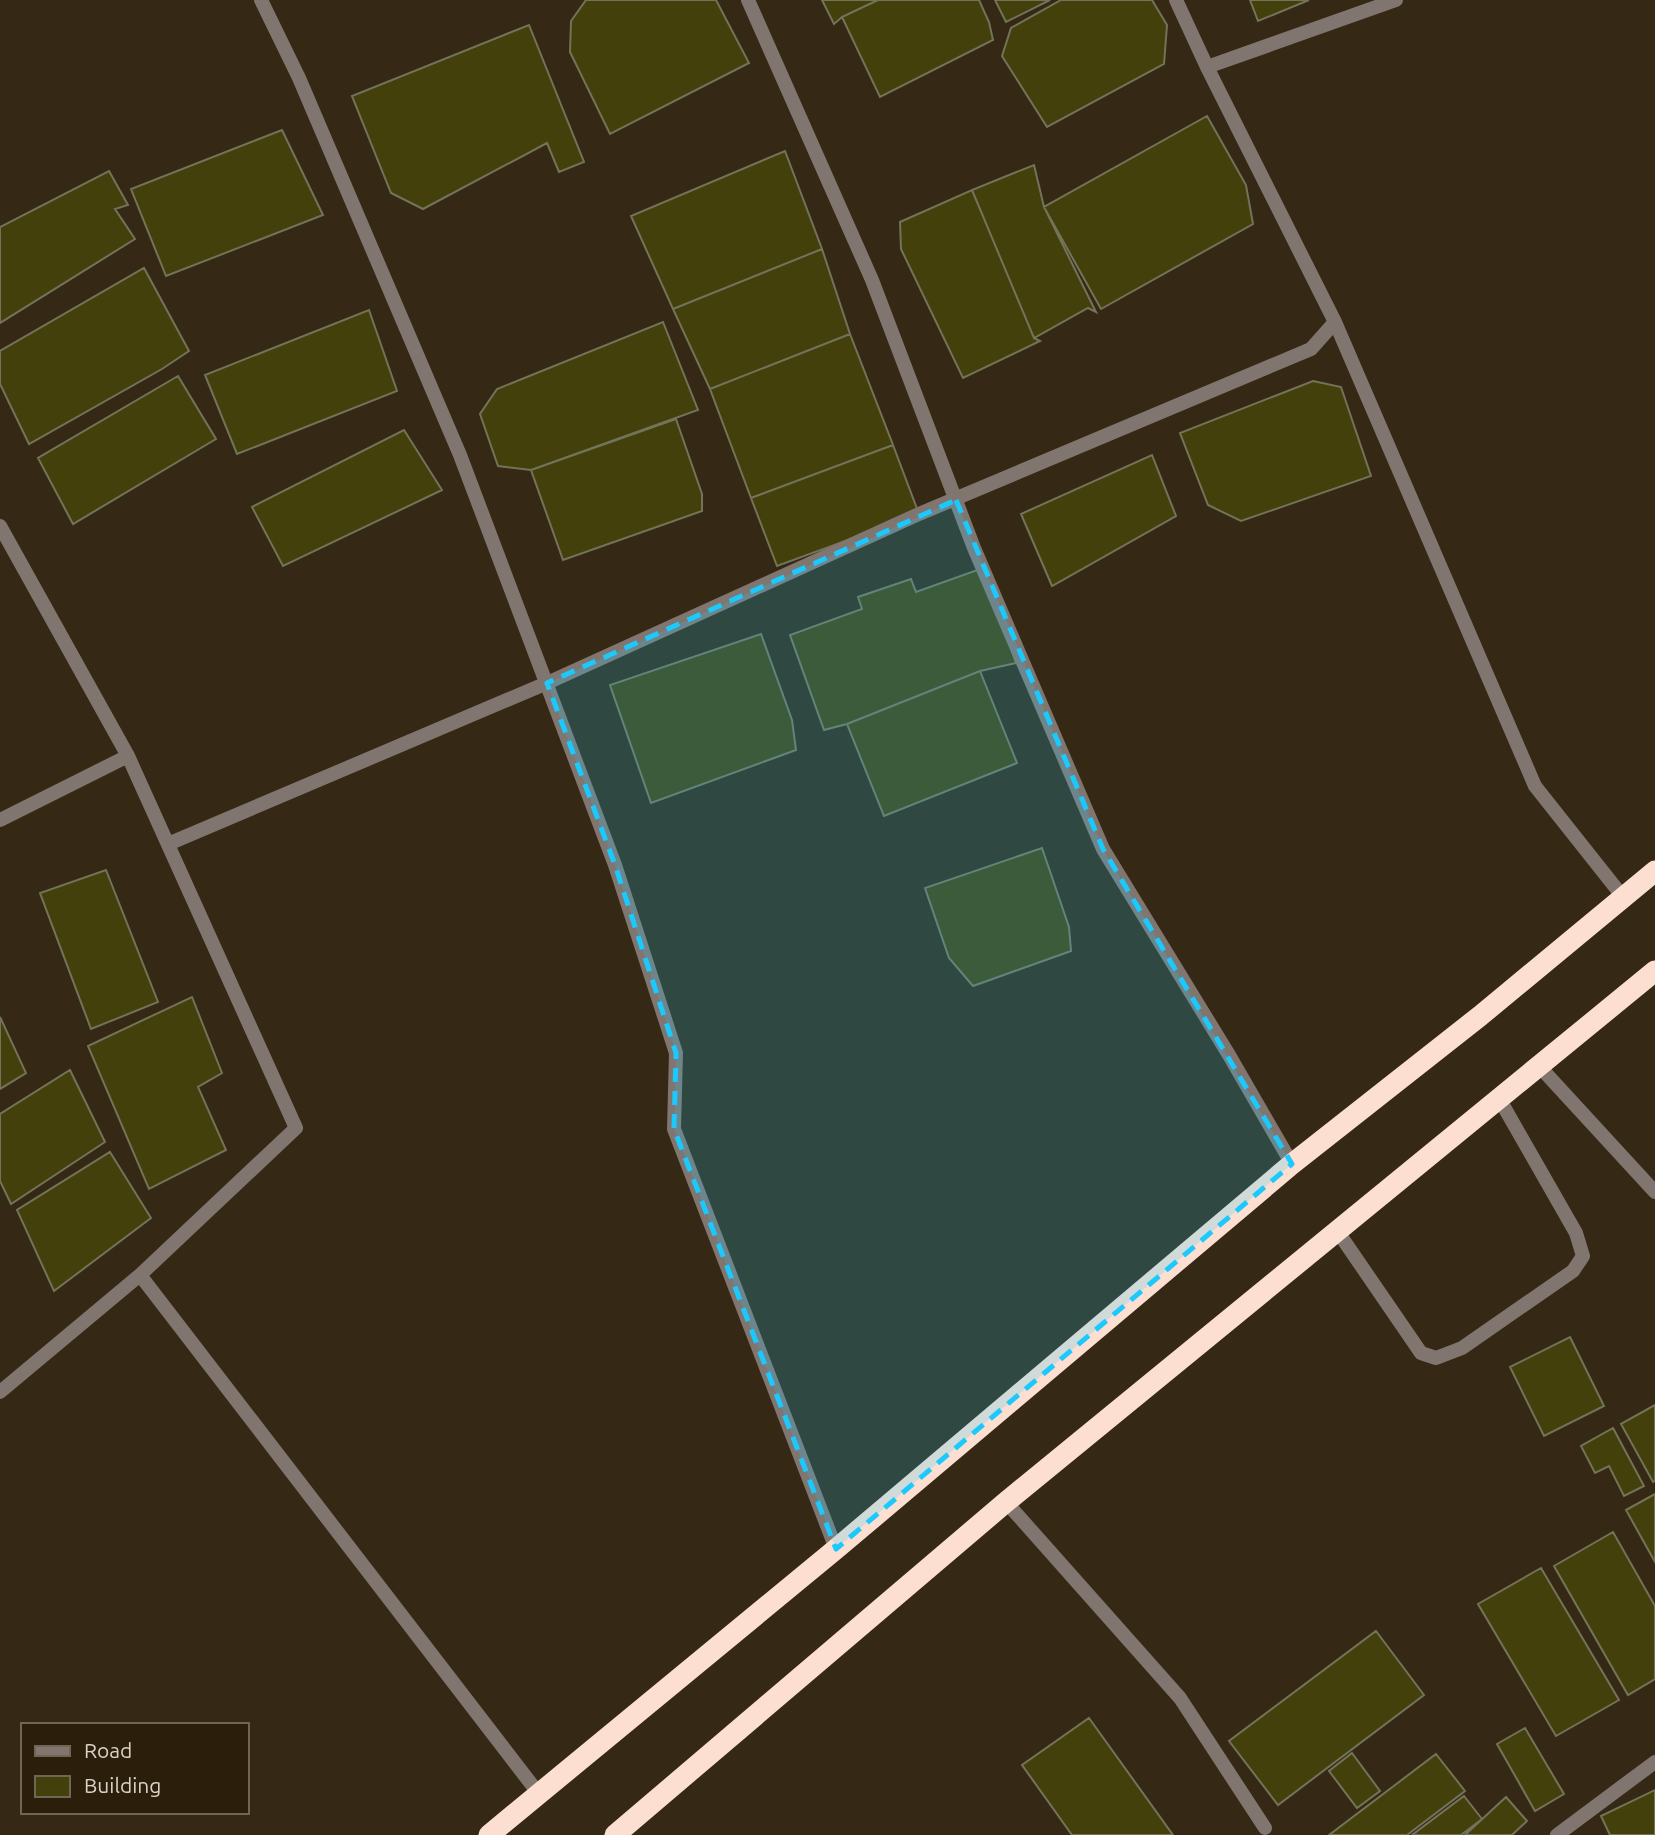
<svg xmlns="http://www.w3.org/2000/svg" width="1655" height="1835" font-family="Ubuntu,sans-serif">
<rect width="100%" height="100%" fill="#352814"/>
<path fill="#43400c" stroke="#73735a" stroke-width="2" d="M586,0H716L749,63L610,134L570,52L571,21Z
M822,0H878L842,17L834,24Z
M878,0H979L989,22L993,40L880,97L842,17Z
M995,0H1050L1006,22Z
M1061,0H1152L1167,25L1164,64L1047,127L1002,56L1011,28Z
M1250,0H1309L1258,21Z
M529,25L584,162L559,172L547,143L423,209L391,193L352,96Z
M1207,116L1246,185L1253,224L1101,309L1044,207Z
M282,130L323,215L166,276L131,189Z
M785,151L822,249L673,309L631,216Z
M1034,165L1044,207L1096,312L1088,308L1034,338L972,190Z
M109,171L128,205L115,209L135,239L0,323V227Z
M972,190L1034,338L1040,341L963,378L901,249L900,222Z
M822,249L850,334L710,389L673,309Z
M144,268L189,351L162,369L29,444L0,384V351Z
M369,310L397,391L237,454L205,375Z
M663,322L698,410L531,470L498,466L480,414L497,389Z
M850,334L893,445L751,498L710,389Z
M178,376L216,439L73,524L38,458Z
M1313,381L1341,387L1371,476L1241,521L1208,505L1180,433Z
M676,419L702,494V511L563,560L531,470Z
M404,430L442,490L283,566L252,507Z
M893,445L919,514L777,566L751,498Z
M1152,455L1176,516L1052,586L1021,514Z
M983,568L1016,663L980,671L847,724L824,730L790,635L862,609L858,597L911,579L916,592Z
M761,634L792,720L796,750L651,803L610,685Z
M980,671L1017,763L884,816L847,724Z
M1042,848L1069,927L1071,951L973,986L949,958L925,888Z
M106,870L158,1002L91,1029L40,893Z
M192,997L222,1073L198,1087L226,1150L149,1189L88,1046Z
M0,1017L26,1073L0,1089Z
M70,1070L105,1142L11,1204L0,1181V1114Z
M110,1152L151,1218L54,1291L17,1210Z
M1570,1337L1604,1406L1544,1436L1510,1367Z
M1655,1405V1481L1653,1482L1621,1424Z
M1613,1428L1644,1486L1624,1496L1609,1466L1595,1473L1581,1446Z
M1655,1494V1562L1626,1510Z
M1613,1532L1655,1606V1679L1628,1695L1554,1566Z
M1541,1568L1619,1700L1556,1736L1478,1604Z
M1376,1631L1424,1695L1278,1805L1229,1741Z
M1089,1718L1173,1835H1072L1022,1765Z
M1525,1728L1564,1794L1535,1811L1497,1744Z
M1352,1753L1380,1791L1357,1808L1329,1771Z
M1436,1754L1465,1791L1407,1835H1329Z
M1655,1790V1835H1610L1601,1816Z
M1464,1796L1482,1819L1461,1835H1412Z
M1506,1797L1527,1821L1512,1835H1465Z"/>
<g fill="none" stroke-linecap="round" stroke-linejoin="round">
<path stroke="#817570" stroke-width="14" d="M1338,1232L1421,1353L1436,1358L1462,1348L1573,1271L1583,1256L1576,1233L1500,1100"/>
<path stroke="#817570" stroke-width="14" d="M261,0L299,78L460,455L615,865L676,1053L674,1129L836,1549
M748,0L872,280L974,548L1103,849L1229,1055L1292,1164
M1176,0L1207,67L1335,322L1535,786L1623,897
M1207,67L1396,0
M0,526L128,756L296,1128L140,1275L0,1392
M0,820L128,756
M168,844L547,683L919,514L1311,349L1335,322
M1540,1067L1655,1192
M140,1275L539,1794
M1006,1502L1180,1698L1265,1828
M1557,1835L1655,1762"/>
<path stroke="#fcdfd1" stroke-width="21" d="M489,1835L836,1549L1292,1164L1480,1016L1655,871
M615,1835L1006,1502L1655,971"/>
</g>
<path fill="#1cc9fc" fill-opacity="0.2" stroke="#1cc9fc" stroke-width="5" stroke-dasharray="14 9" stroke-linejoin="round" d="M956,500L1103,849L1292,1164L836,1549L674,1129L676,1053L615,865L547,683Z"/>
<rect x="21" y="1723" width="228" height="91" fill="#2b1e0b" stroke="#716656" stroke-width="2"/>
<rect x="35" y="1746" width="35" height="10" fill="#817570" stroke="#716656" stroke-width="2"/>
<text x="84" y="1758" font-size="21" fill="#dad2c6">Road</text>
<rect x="35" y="1776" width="35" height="21" fill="#43400c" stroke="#716656" stroke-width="2"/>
<text x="84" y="1793" font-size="21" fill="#dad2c6">Building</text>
</svg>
